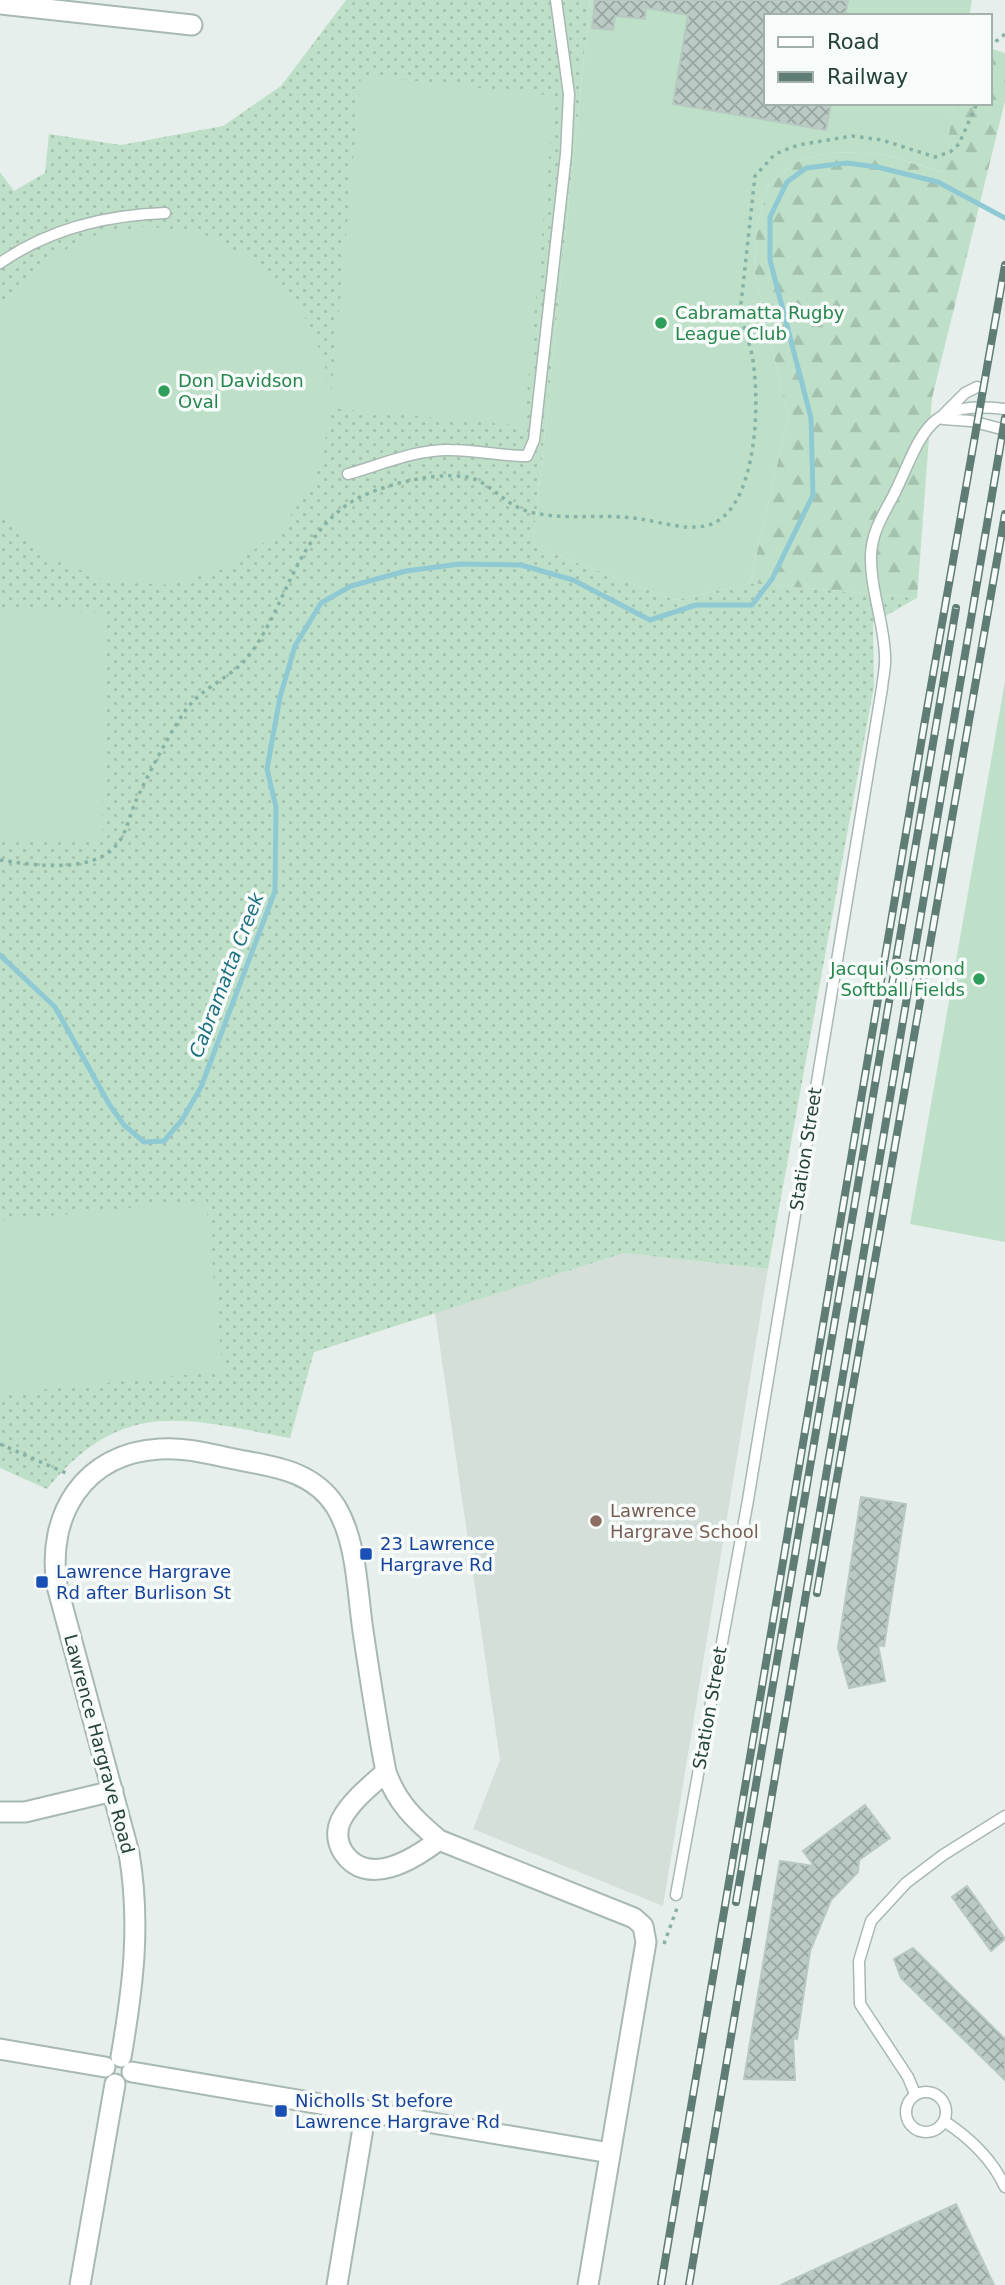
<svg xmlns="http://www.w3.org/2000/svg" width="1005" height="2285" font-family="'DejaVu Sans',sans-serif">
<defs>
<pattern id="grass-dots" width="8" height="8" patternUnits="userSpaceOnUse" patternTransform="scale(1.75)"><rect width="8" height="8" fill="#bfe0c8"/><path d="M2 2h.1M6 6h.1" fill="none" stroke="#a4c1ad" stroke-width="1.8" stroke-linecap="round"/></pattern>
<pattern id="forest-firs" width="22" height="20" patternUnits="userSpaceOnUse" patternTransform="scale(1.75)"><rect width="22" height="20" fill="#bfe0c8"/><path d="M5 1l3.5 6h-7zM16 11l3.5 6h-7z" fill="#a4c1ad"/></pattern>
<pattern id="building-cross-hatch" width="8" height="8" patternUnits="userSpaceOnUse" patternTransform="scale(1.75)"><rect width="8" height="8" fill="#bbcac4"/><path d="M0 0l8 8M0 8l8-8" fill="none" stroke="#98a6a0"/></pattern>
</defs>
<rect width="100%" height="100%" fill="#e6efeb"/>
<path fill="#d4dfda" d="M624,1253L768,1269L663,1906L473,1829L500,1760L435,1313Z"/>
<path fill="url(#grass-dots)" d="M346,0H590L533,546L675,600L750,583L917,598L873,623L874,686L768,1269L624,1253L314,1352L290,1438C185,1419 123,1396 47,1489L0,1468V172L14,191L45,173L49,134L121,145L223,126L281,86Z"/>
<path fill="url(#forest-firs)" d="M989,48L1005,53V101L932,398L917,598L750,583L788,417L754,269L757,225L769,184L796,162L826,153L875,152L942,172L954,103H989Z"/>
<path fill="#bfe0c8" d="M590,0H972L969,16H765V103H954L943,172L875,152L826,153L796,162L769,184L757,225L754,269L788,417L750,583L675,600L533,546Z
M361,75L555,96L524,426L330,408Z
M148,226L205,235L257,261L299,305L325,361L330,422L314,481L280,531L230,567L171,585L110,582L53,559L10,521L0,504V305L40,263L91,236Z
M0,610L106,612L102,841L0,839Z
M1005,681V1242L910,1224Z
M206,1200L223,1371L0,1394V1221Z"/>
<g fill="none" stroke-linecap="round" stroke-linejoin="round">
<path stroke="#8ec9d4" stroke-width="5" d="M0,955L55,1007L109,1104L124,1125L144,1142L164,1141L182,1120L201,1087L275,891L276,807L267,769L280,697L295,646L321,603L351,586L406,571L460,564L521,565L573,580L650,620L696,605H752L772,579L813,495L811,418L770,260V217L787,182L806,168L847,163L877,167L938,182L1005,218"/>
</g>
<path fill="url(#building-cross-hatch)" stroke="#b8c9c2" stroke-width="2" d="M595,0H848L845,16H765V103H831L826,130L673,104L688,15L646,8L645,19L615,16L613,30L592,28Z
M861,1497L906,1504L884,1646L878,1645L885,1681L849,1688L838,1648Z
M865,1805L890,1838L859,1860L858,1872L831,1900L810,1951L797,2039L793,2038L795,2080L744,2079L780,1861L814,1866L803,1851Z
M967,1886L1005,1939L991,1951L952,1897Z
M913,1948L1005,2039V2080L901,1978L894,1959Z
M956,2204L994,2285H781Z"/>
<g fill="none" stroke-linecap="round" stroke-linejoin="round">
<defs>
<path id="lane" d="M0,263C49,229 107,215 165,213
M944,414L965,393L977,387
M943,419L971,421L1005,430
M348,474C380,465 417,449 450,450C476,450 501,456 527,456L534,440L566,154L569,94L556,0
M676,1895L748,1500L882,688C883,677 886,666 885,656C884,622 870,589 871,555C872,528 887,510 898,486C925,427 930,401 1005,409
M906 2112a20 20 0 1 1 40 0a20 20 0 1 1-40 0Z
M915,2094L908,2077L860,2004L859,1961L871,1921L906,1883L943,1855L1005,1816
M944,2121C970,2138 992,2159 1005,2187"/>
<path id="street" d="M0,4L192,25
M386,1772C370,1786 351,1801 341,1820C336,1831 337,1842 343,1852C367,1889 414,1859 439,1840
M0,1812H25L113,1791
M0,2049L105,2067
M121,2057C133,1987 141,1924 129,1853L57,1586C46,1515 84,1453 160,1449C187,1447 213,1455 239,1460C277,1467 314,1472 336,1507C357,1542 357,1590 363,1631C370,1678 377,1725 386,1772C397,1803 415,1820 439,1840L634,1918L643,1926L646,1942L588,2285
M132,2072L610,2153
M80,2285L115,2084
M337,2285L366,2110"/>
</defs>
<use href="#lane" stroke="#a8b8b2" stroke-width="13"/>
<use href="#street" stroke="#a8b8b2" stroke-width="23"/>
<path stroke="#86b3a5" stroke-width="3.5" stroke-dasharray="3.5 5" stroke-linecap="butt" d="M989,47L1005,34
M0,860C31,865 74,871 103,856C125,844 127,823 135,803C145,780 174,724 189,706C204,687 231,677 247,658C287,607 292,544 348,504C374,486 451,465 481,482C498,492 510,507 530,512C566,521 603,513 640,519C662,522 693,533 714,523C759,501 760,396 752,355C748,337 741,323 741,304L755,176L775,154L798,145L852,136L882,140L935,157L950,152L959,144L977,103
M0,1444L68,1474
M664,1944L677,1908"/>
<use href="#lane" stroke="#fff" stroke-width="10"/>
<use href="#street" stroke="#fff" stroke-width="19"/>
<defs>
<path id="rail" d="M817,1593L1005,514
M736,1902L956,608
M661,2285L924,726L1005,265
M689,2285L1005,418"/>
</defs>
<use href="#rail" stroke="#5f7d75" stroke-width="8"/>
<use href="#rail" stroke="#f7fbf9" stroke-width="5" stroke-dasharray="16" stroke-linecap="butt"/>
</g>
<g fill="#2e9e5b" stroke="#f7fbf9" stroke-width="2.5">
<circle cx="661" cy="323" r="7"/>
<circle cx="164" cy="391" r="7"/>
<circle cx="979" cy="979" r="7"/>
</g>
<circle fill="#8d6e63" stroke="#f7fbf9" stroke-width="2.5" cx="596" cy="1521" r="7"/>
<g fill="#1a4fb4" stroke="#f7fbf9" stroke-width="2.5">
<rect x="359" y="1547" width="14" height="14" rx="3.5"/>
<rect x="35" y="1575" width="14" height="14" rx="3.5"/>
<rect x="274" y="2104" width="14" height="14" rx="3.5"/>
</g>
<g text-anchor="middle" stroke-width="7" stroke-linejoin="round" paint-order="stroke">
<g font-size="18" fill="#27864d" stroke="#f7fbf9" text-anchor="start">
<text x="675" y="319">Cabramatta Rugby<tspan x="675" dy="21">League Club</tspan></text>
<text x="178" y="387">Don Davidson<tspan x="178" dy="21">Oval</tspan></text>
<text x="965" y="975" text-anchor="end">Jacqui Osmond<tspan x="965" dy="21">Softball Fields</tspan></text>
</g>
<g font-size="18" fill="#24423a" stroke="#f7fbf9">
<text transform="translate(806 1149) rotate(-81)" y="6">Station Street</text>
<text transform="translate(710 1708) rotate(-80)" y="6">Station Street</text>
<text transform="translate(99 1744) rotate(75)" y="6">Lawrence Hargrave Road</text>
</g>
<g font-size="18" fill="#785e54" stroke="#f7fbf9" text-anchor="start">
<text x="610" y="1517">Lawrence<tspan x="610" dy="21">Hargrave School</tspan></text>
</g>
<g font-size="18" fill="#164399" stroke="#f7fbf9" text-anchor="start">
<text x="380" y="1550">23 Lawrence<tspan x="380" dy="21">Hargrave Rd</tspan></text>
<text x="56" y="1578">Lawrence Hargrave<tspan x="56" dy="21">Rd after Burlison St</tspan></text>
<text x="295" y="2107">Nicholls St before<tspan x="295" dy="21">Lawrence Hargrave Rd</tspan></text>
</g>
<g font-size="19" font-style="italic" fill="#1c6f80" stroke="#f7fbf9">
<text transform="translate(226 975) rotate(-69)" y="7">Cabramatta Creek</text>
</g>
</g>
<rect x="764" y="14" width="228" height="91" fill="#f7fbf9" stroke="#a3b1ad" stroke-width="2"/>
<rect x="778" y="37" width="35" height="10" fill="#ffffff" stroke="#a3b1ad" stroke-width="2"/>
<text x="827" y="49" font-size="21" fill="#24423a">Road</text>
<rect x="778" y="72" width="35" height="10" fill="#5f7d75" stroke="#a3b1ad" stroke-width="2"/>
<text x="827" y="84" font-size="21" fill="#24423a">Railway</text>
</svg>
